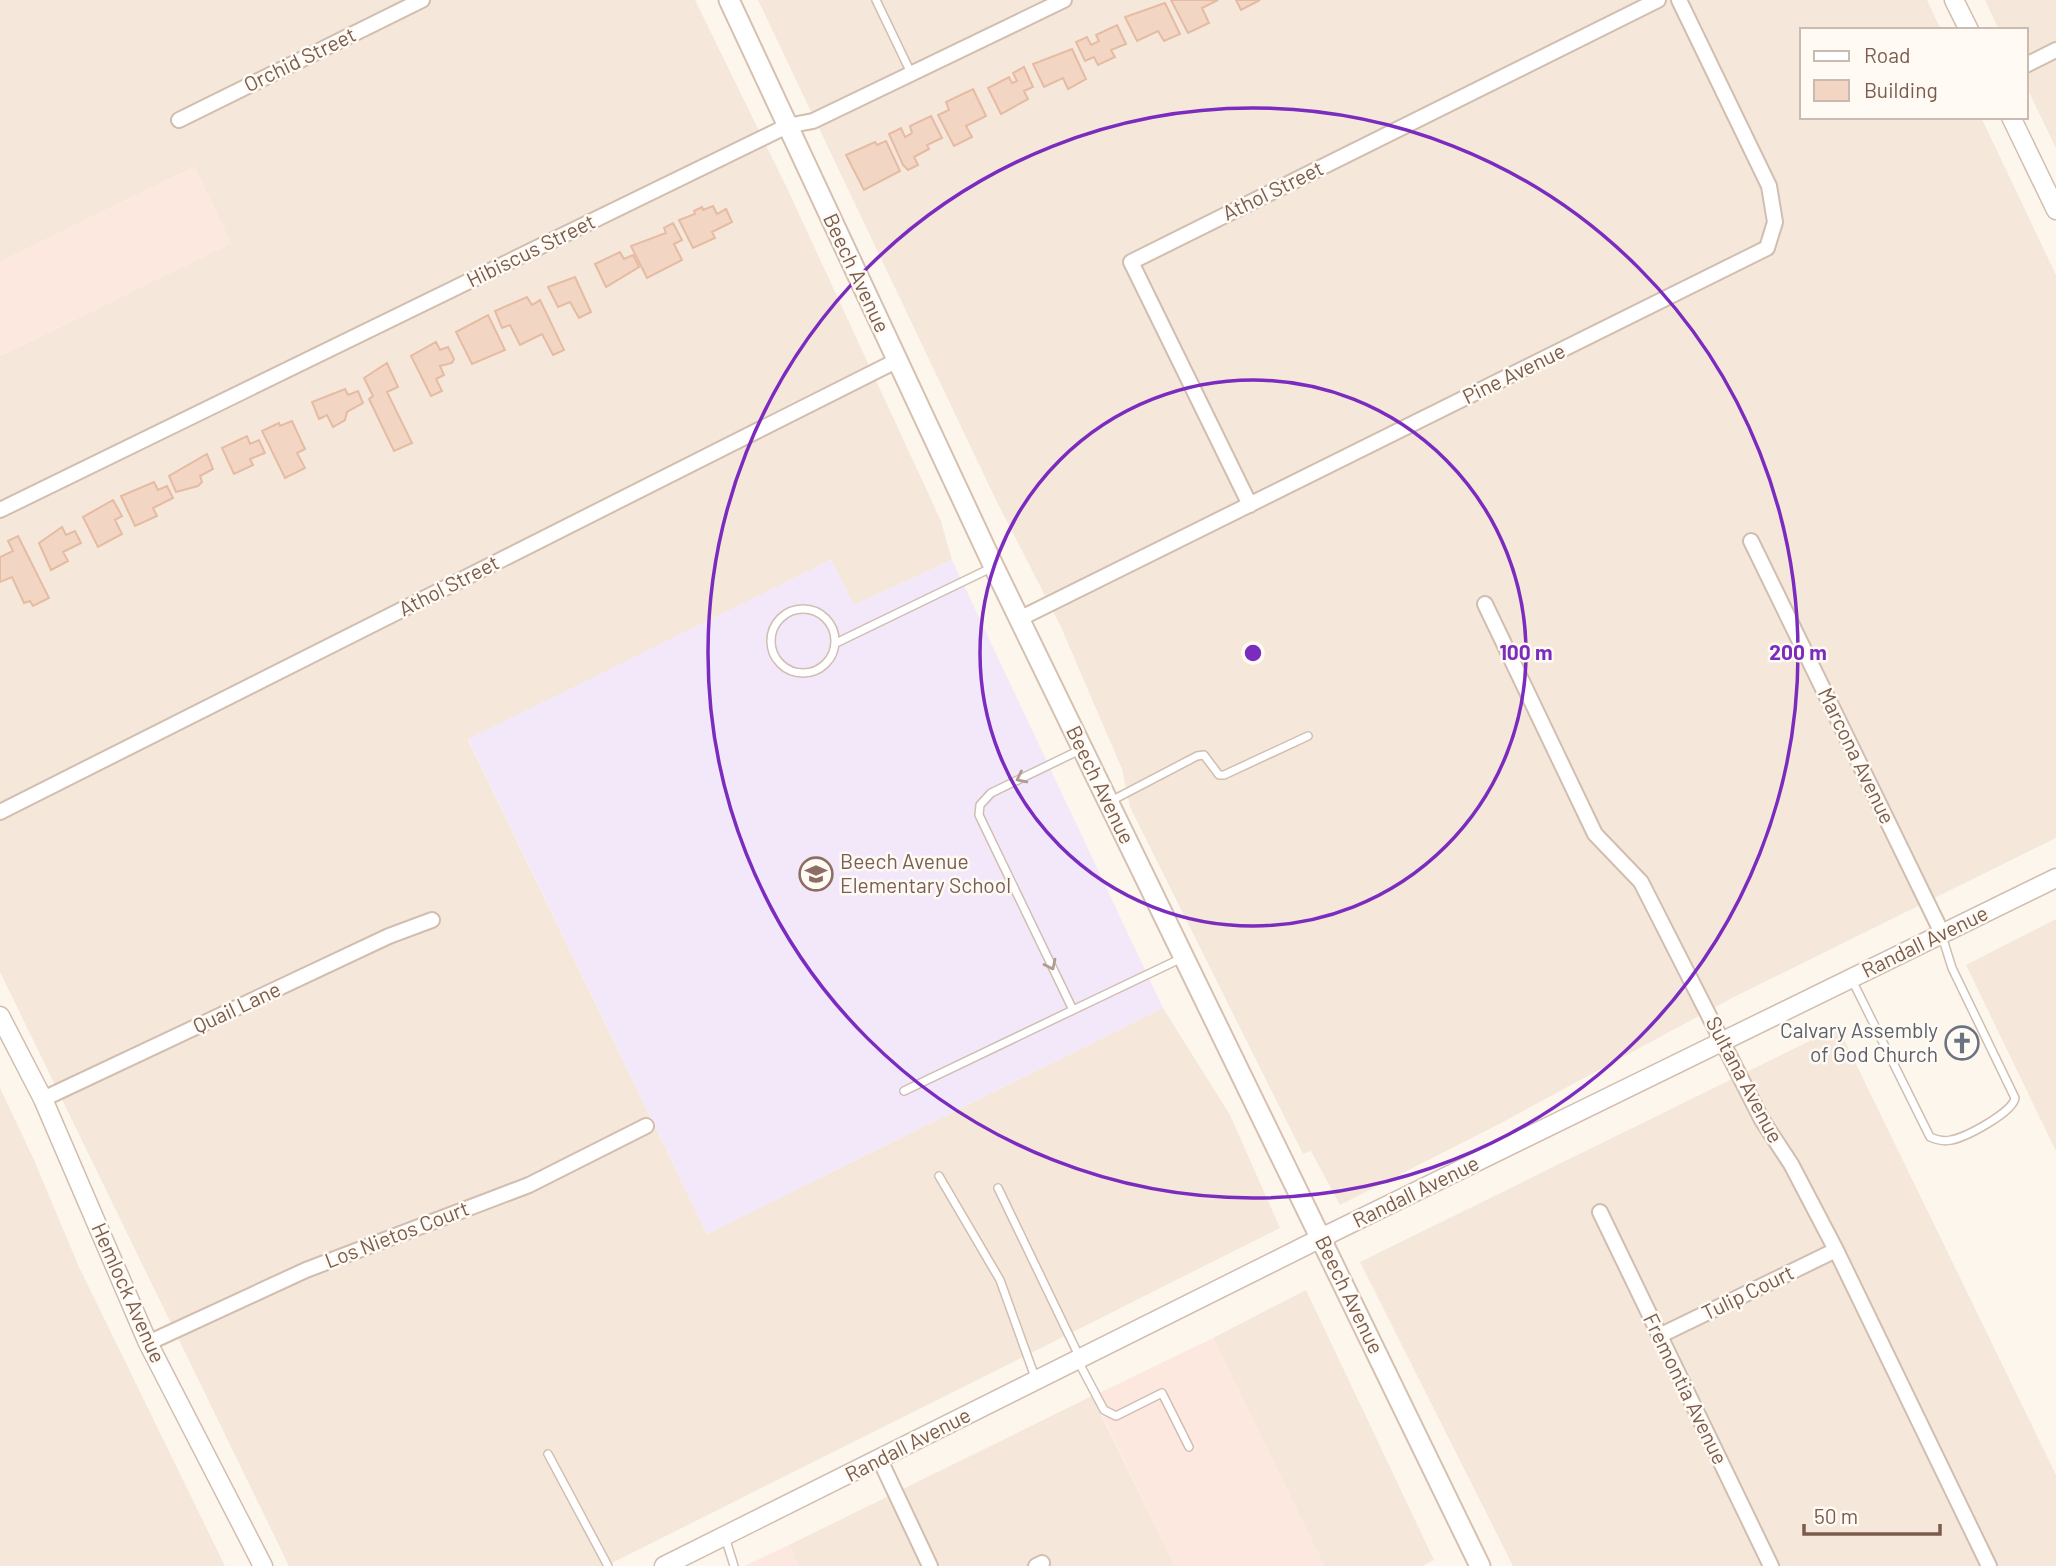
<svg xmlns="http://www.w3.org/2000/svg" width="2056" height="1566" font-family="Barlow,sans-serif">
<rect width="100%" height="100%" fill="#fdf6ec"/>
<path fill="#f5e8da" d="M0,0H695L787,188L941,521L952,560L854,605L831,560L468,740L707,1234L1163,1008L1230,1115L1280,1228L606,1566H289L0,972V356L231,243L194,167L0,262Z
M758,0H1927L1941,30H1802V117H1981L2056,275V838L1734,997L1501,1123L1340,1205L1311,1151L1303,1154L1130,807L1122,769L1061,627L995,498Z
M1985,0H2056V148L2026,86V30H1999Z
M2056,919V1151L1966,965Z
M1838,1027L2056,1475V1566H1513L1360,1262Z
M0,1088L34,1160L79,1267L225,1566H0Z
M1306,1290L1434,1560L1422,1566H1324L1213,1338Z
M1092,1396L1175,1566H799L789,1545Z"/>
<path fill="#fde8e0" d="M194,167L231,243L0,356V262Z
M1213,1338L1324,1566H1175L1093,1396Z
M789,1545L799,1566H744Z"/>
<path fill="#f3e8fa" d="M831,560L854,605L952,560L1163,1008L707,1234L468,739Z"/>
<path fill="#f3d5c3" stroke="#e6bba3" stroke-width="2" d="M1171,0H1218L1202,8L1209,23L1188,33Z
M1236,0H1260L1241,10Z
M1165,3L1180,34L1164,41L1158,31L1137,41L1125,17Z
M1117,25L1126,44L1111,50L1115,57L1098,65L1094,57L1085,61L1076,42L1087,37L1091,45L1099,41L1096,35Z
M1072,49L1086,79L1068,89L1063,78L1044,87L1033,64Z
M1024,67L1033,87L1024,91L1028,99L1001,114L988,88L1009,77L1012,83L1017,81L1013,73Z
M973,89L986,116L966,126L972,137L954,146L938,115L949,110L946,102Z
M931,116L942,138L927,145L929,149L914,157L918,165L908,170L903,165L889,134L901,128L905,137L912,133L910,126Z
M886,141L900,171L864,190L846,155L875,142L877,145Z
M713,206L717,214L726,209L732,222L712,232L715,238L693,248L679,220L695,214L694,211L702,207L703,210Z
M673,223L682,240L674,244L682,260L647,278L631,246L666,233L664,228Z
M620,252L624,259L633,255L639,267L606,287L595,264Z
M575,277L591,312L579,318L570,302L558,307L548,287Z
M527,297L532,305L540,300L564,350L553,355L542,334L520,345L510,325L502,328L495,311Z
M488,315L505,350L472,364L456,332Z
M436,342L440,350L448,347L454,359L452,363L440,366L444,375L436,379L442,391L431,396L411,356Z
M387,363L398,387L387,392L412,443L394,451L369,399L373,396L364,378Z
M345,389L348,395L358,391L363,403L347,412L345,420L333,427L327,415L319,419L312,402Z
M292,421L305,449L297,453L305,468L285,478L262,431L279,423L280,426Z
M247,436L250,444L259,440L265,453L250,459L253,465L234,474L222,448Z
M207,454L213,469L200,476L202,482L198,486L176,492L169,476Z
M154,482L158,490L167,486L173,498L153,508L157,516L135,526L121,496Z
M113,500L122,516L115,520L122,534L98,547L83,517Z
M62,527L66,535L75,531L81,543L63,552L68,561L51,570L39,543Z
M18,536L49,598L33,606L30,601L24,603L12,577L0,582V557L13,551L8,541Z"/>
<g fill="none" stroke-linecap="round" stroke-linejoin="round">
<defs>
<path id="service" d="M876,0L912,75
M771 641a32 32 0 1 1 64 0a32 32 0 1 1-64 0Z
M836,643L993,567
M1082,749L991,793L980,805L979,815L1073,1010L1184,957
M1109,802L1197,756L1204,755L1219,775H1224L1308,736
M1851,978L1930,1137C1937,1140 1943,1142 1951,1140C1967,1137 2013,1112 2015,1098L1952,968L1942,936
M904,1091L1073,1010
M939,1176L1000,1280L1036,1380
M998,1188L1080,1358
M1078,1361L1104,1410L1116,1416L1162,1393L1189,1447
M548,1454L608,1566
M725,1537L734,1566"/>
<path id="minor" d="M2026,65L2056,50
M179,120L422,0
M1250,505L1131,262L1658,0
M0,510L787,126L813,121L1064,0
M1751,541L1942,933
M1485,604L1595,834L1641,882L1762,1120L1791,1164L1836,1250L1989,1566
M1019,619L1767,248L1775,222L1769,186L1679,0
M0,812L898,360
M43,1099L389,936L432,920
M1600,1212L1771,1566
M1659,1336L1836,1250
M148,1343L306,1270L529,1185L646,1126
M880,1460L930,1566
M1036,1566L1042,1563"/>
<path id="tertiary" d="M1954,0L1969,30
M2011,117L2056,210
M0,1016L43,1099L148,1343L263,1566
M664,1566L1321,1238L2056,878"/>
<path id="secondary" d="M729,0L994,567L1480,1566"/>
</defs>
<use href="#service" stroke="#d1beb0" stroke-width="10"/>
<use href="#minor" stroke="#d1beb0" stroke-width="18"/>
<use href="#tertiary" stroke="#d1beb0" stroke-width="21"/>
<use href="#secondary" stroke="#d6c0b0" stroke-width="23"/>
<use href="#service" stroke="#fff" stroke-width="7"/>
<use href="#minor" stroke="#fff" stroke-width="14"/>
<use href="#tertiary" stroke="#fff" stroke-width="18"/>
<use href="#secondary" stroke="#fff" stroke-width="19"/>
</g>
<defs><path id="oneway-chevron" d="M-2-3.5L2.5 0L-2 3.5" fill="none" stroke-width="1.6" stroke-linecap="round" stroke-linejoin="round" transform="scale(1.75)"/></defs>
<g stroke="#af9d94">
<use href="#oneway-chevron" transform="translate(1021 778) rotate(154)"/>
<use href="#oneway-chevron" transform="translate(1051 965) rotate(64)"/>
</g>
<g fill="none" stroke="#7b2cbf" stroke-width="3.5">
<circle cx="1253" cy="653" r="273"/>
<circle cx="1253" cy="653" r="545"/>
</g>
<defs>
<symbol id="school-ring" viewBox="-11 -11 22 22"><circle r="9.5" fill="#fffaf3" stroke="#8d6e63" stroke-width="1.5"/><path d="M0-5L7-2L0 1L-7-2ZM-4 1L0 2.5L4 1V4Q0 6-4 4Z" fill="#8d6e63"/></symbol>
<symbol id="church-ring" viewBox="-11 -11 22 22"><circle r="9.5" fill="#fffaf3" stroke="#6b7280" stroke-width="1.5"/><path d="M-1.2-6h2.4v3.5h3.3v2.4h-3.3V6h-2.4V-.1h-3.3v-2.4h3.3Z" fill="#6b7280"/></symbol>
</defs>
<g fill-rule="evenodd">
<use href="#school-ring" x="797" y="855" width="38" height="38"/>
<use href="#church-ring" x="1943" y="1024" width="38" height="38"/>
</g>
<g text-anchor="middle" stroke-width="5" stroke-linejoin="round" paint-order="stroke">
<g font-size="21" fill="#7a5c4d" stroke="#fffaf3">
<text transform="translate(300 60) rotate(-26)" y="7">Orchid Street</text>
<text transform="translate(1273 191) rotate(-26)" y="7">Athol Street</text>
<text transform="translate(531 251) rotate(-26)" y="7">Hibiscus Street</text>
<text transform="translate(856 273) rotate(65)" y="7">Beech Avenue</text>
<text transform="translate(1514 374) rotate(-26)" y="7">Pine Avenue</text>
<text transform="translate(449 586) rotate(-27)" y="7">Athol Street</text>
<text transform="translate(1856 756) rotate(64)" y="7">Marcona Avenue</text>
<text transform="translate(1100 785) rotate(64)" y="7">Beech Avenue</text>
<text transform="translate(1925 942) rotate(-26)" y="7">Randall Avenue</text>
<text transform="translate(237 1008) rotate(-25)" y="7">Quail Lane</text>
<text transform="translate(1744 1080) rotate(62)" y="7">Sultana Avenue</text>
<text transform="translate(1416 1192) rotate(-26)" y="7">Randall Avenue</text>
<text transform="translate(397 1235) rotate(-21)" y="7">Los Nietos Court</text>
<text transform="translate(128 1293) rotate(66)" y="7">Hemlock Avenue</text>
<text transform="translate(1748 1293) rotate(-26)" y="7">Tulip Court</text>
<text transform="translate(1349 1295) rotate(64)" y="7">Beech Avenue</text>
<text transform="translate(1685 1389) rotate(64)" y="7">Fremontia Avenue</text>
<text transform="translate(908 1445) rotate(-27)" y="7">Randall Avenue</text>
</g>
<g font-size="21" fill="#785e54" stroke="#fffaf3" text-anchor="start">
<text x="840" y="869">Beech Avenue<tspan x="840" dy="24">Elementary School</tspan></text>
</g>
<g font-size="21" fill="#5b616d" stroke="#fffaf3" text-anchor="end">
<text x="1938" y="1038">Calvary Assembly<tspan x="1938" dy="24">of God Church</tspan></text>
</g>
</g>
<circle cx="1253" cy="653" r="10" fill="#7b2cbf" stroke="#fffaf3" stroke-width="3.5"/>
<g font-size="21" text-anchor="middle" font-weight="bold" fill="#7b2cbf" stroke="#fffaf3" stroke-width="5" stroke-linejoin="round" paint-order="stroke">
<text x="1526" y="660">100 m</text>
<text x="1798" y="660">200 m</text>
</g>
<rect x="1800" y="28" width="228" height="91" fill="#fffaf3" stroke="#cabbb1" stroke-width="2"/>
<rect x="1814" y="51" width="35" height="10" fill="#ffffff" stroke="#cabbb1" stroke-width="2"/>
<text x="1864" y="63" font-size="21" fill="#7a5c4d">Road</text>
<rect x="1814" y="80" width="35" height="21" fill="#f3d5c3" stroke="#cabbb1" stroke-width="2"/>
<text x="1864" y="98" font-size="21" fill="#7a5c4d">Building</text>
<path d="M1804 1524v10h136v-10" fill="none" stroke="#7a5c4d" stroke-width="3.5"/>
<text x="1814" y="1524" font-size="21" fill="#7a5c4d" stroke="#fffaf3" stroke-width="5" paint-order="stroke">50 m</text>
</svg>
